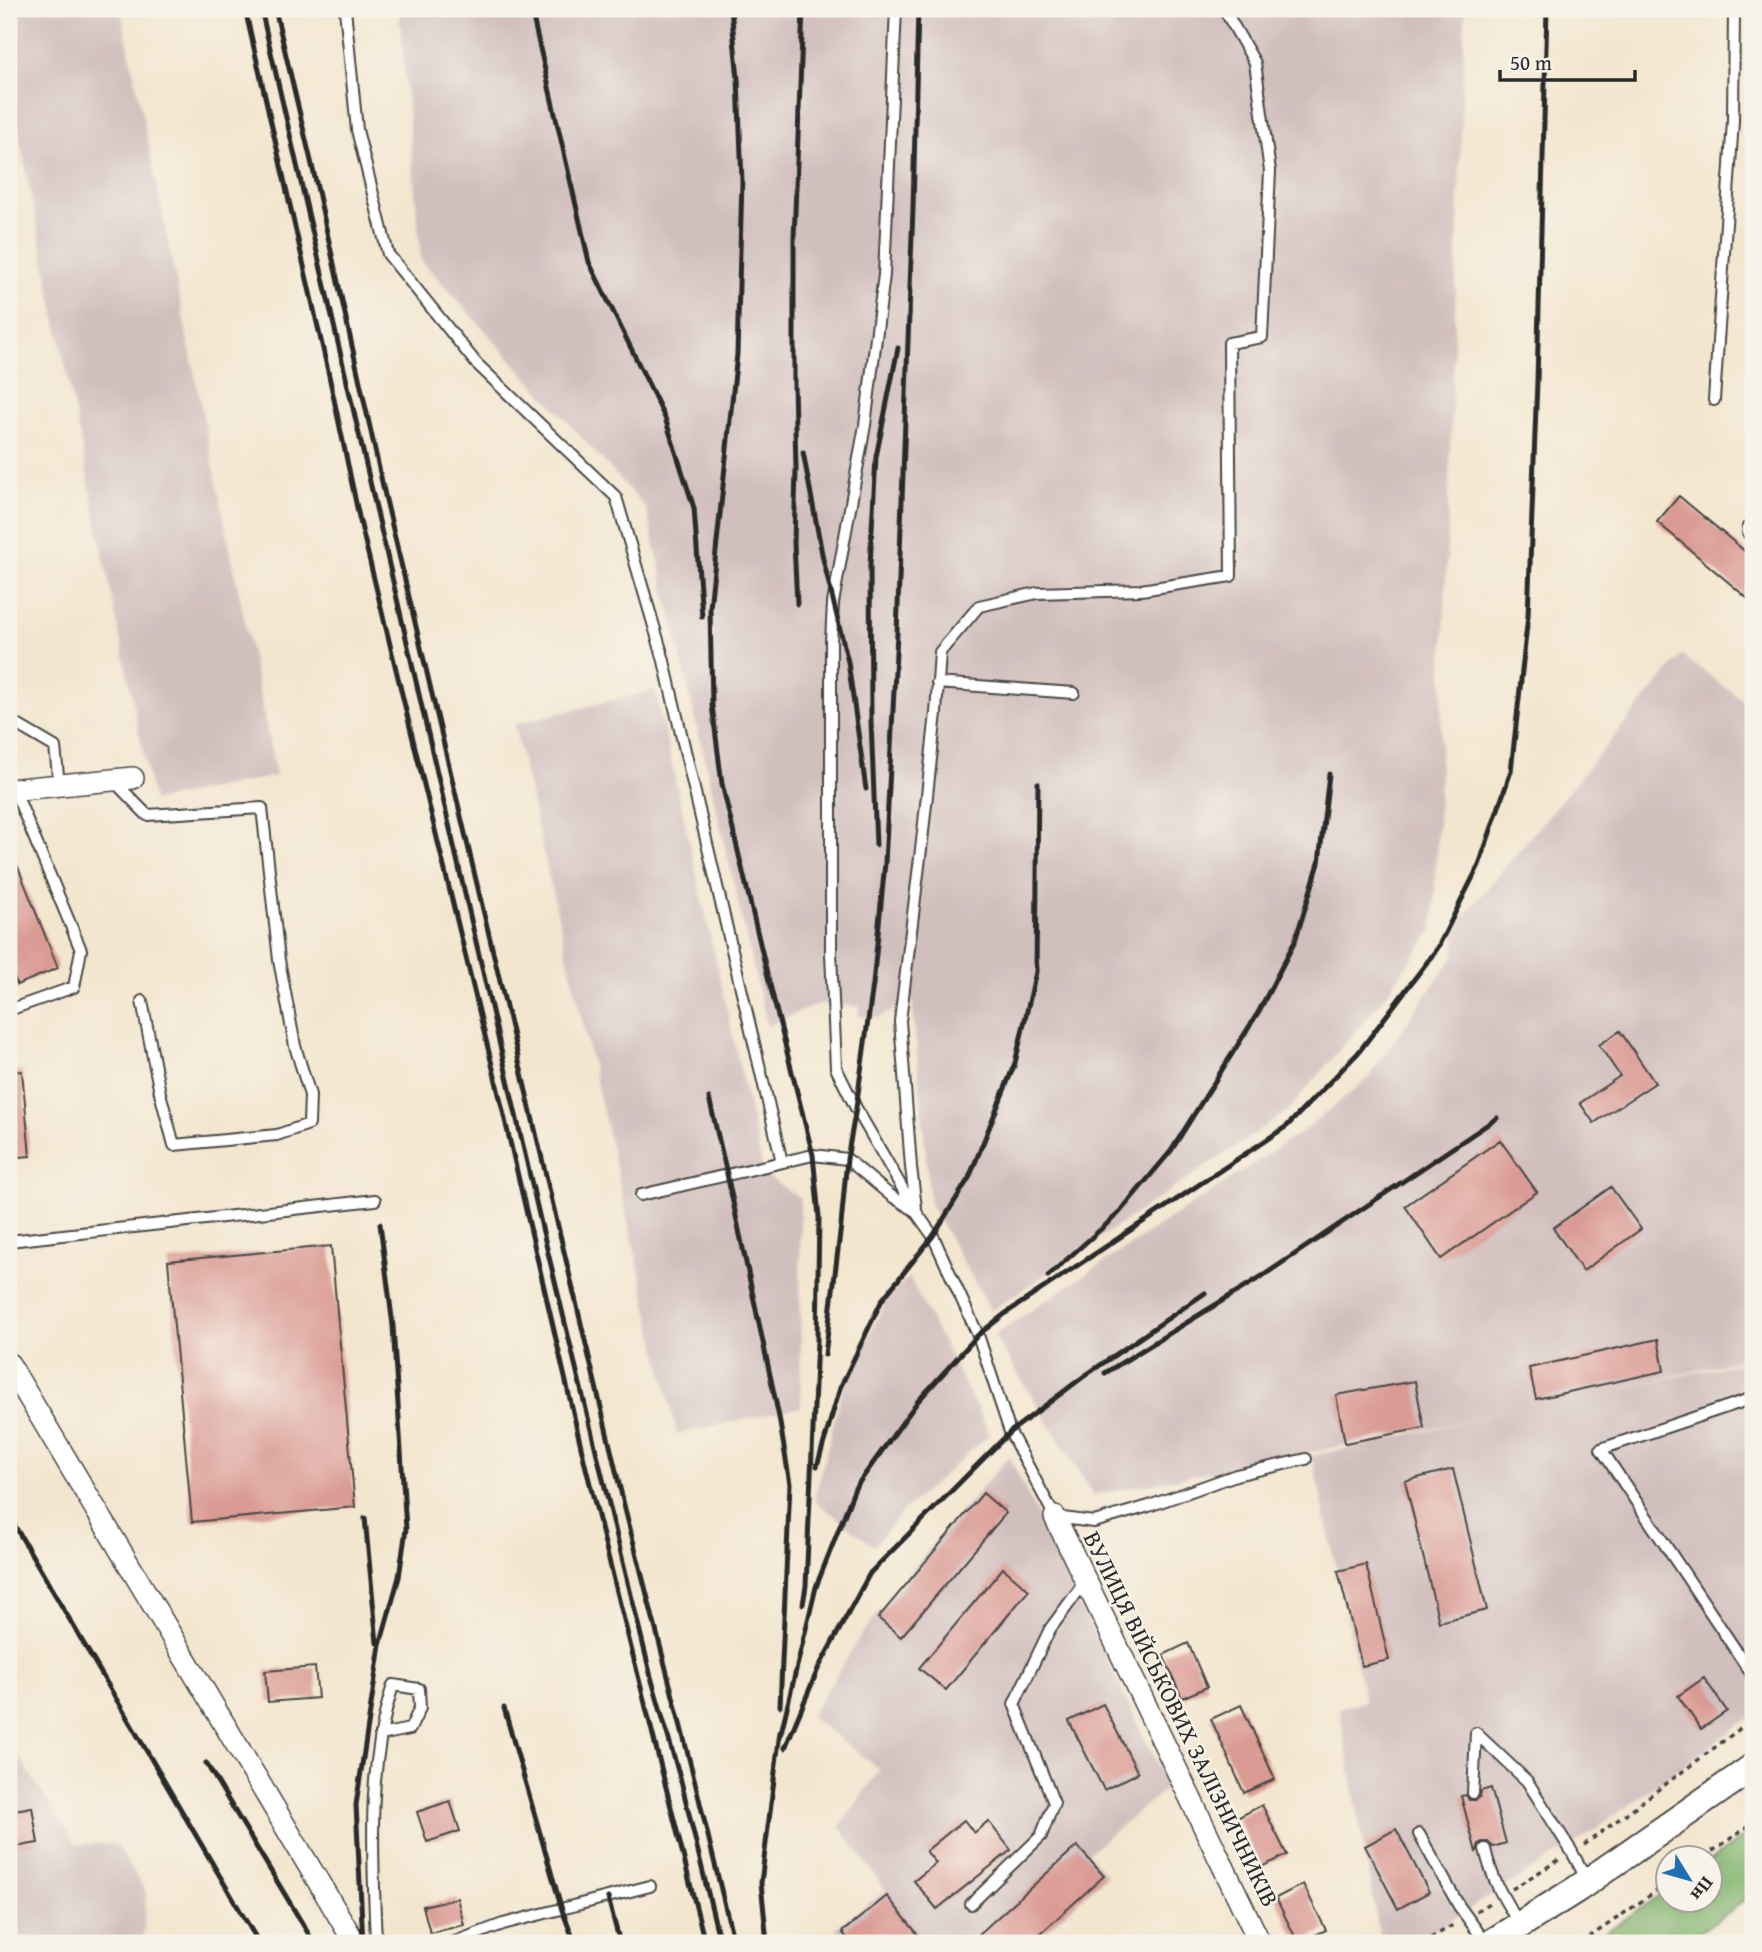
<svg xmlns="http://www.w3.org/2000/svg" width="1762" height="1952" font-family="'Gentium Book Plus',serif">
<rect width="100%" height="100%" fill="#f7f3e8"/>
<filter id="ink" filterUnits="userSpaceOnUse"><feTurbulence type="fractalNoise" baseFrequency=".0143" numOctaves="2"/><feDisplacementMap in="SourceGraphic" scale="14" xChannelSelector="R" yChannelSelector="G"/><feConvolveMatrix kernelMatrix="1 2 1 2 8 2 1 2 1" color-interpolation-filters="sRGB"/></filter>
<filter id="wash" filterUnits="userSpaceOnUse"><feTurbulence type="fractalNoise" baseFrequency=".00686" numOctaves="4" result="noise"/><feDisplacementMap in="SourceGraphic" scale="28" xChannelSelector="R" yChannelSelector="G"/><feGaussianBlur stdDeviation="1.57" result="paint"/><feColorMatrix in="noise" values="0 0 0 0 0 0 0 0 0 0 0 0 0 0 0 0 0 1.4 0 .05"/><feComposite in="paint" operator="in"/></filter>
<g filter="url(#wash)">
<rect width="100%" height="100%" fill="#f3e6cf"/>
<path fill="#d1bfbe" d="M9,9H121L276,776L153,801L9,85Z
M399,9H1465L1438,823L1433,929L1389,991L1288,1111L991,1311L930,1204L912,999L879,1018L858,1016L859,1006L818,1004L767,1026L646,508L421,260Z
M1682,655L1745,702L1753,693V1357L1605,1392L1753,1360V1715L1579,1841L1414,1943H1381L1339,1709L1365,1701L1312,1456L1491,1416L1093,1495L994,1335L1306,1129L1367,1079L1454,956L1456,926Z
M655,690L764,1174L800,1198L801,1407L677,1434L514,724Z
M909,1277L990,1434L902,1512L874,1546L814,1500L840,1398L863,1346L888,1298Z
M1009,1456L1168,1787L1088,1853L1107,1876L1032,1943H847L835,1928L886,1891L840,1827L880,1769L810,1717L862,1634L920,1560Z
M9,1742L76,1844H116L146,1892L143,1943H9Z"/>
<path fill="#80b26c" stroke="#566e4c" stroke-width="2" d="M1753,1830V1895L1684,1943H1590L1667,1890L1668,1899H1710V1861Z"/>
<g id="blocks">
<path fill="#da9b94" d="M1679,496L1753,558V603L1657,522Z
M10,847L58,968L17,985L9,963Z
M1620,1031L1655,1083L1594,1123L1580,1103L1620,1076L1599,1045Z
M22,1071L30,1156L9,1158V1072Z
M1500,1140L1537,1192L1441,1259L1405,1206Z
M1611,1187L1641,1229L1583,1271L1553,1228Z
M331,1246L355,1507L192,1522L168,1261Z
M1658,1339L1664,1371L1536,1399L1529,1368Z
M1415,1381L1424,1428L1345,1443L1336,1395Z
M1453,1469L1487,1610L1439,1622L1405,1481Z
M983,1493L1006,1513L901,1637L878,1618Z
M1366,1564L1389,1660L1362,1666L1338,1571Z
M1003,1568L1029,1590L946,1690L919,1668Z
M1188,1643L1207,1687L1182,1698L1163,1655Z
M315,1667L318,1698L268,1702L265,1671Z
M1704,1678L1727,1711L1701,1729L1678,1696Z
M1103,1704L1138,1773L1104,1790L1069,1721Z
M1241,1705L1275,1779L1244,1793L1211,1719Z
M1491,1788L1506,1843L1493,1847L1488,1842H1482L1479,1844L1477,1851L1476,1852L1461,1796L1466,1795L1469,1800H1476L1480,1797L1481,1791Z
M450,1801L460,1831L427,1842L417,1812Z
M1262,1805L1287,1855L1261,1867L1237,1818Z
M32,1807L38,1843L9,1848V1811Z
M964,1820L974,1833L988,1821L1011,1850L937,1909L914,1881L936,1863L926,1851Z
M1396,1829L1429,1892L1398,1909L1365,1846Z
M1077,1846L1104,1876L1030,1943H986L978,1935Z
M1303,1884L1326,1930L1298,1943L1276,1898Z
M887,1896L920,1937L912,1943H851L842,1932Z
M457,1898L464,1925L430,1933L423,1906Z"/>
</g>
</g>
<g filter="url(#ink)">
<use href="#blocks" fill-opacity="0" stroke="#494744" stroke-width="2"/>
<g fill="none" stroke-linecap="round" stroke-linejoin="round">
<defs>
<path id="service" d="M345,9L357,130L388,254L476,363L616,497L663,657L782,1162
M896,9L884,275L865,425L833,603L831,642V953L836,1068L856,1108L916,1212L933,1236L978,1335L1010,1432L1055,1517L1094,1522L1149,1506L1236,1475L1306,1459
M1714,400L1733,121L1734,9
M937,683L1074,693
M9,720L55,747L59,785
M113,780L147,815L262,808L279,960L295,1046L310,1095L309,1124L277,1135L174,1145L160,1093L142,1001
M9,1010L74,987L81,950L14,789
M641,1195L813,1155L847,1159L890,1195L914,1210
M916,1208L911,1167L900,1021L922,841L936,713L940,652L979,606L1037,593L1141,590L1231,576L1229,343L1262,337L1270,171L1255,63L1224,9
M9,1241L375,1200
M1753,1398L1601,1449L1753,1676
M1476,1733L1527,1781L1572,1852L1587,1880
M1473,1793L1476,1733
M1419,1834L1459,1906L1486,1943
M1485,1849C1492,1880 1503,1898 1520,1925
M971,1904L1041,1836L1054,1803L1014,1704L1050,1629L1087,1579
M376,1943C373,1855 366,1771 393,1685L419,1689L420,1708L410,1729L380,1735
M452,1943L503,1924L650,1886"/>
<path id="minor" d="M1753,531V530
M9,790L133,778
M9,1364L355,1943
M1055,1517L1260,1943"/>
<path id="tertiary" d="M1491,1943L1577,1889L1753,1767"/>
</defs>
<use href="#service" stroke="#494744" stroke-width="14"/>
<use href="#minor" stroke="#494744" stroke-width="24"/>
<use href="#tertiary" stroke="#494744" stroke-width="30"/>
<path stroke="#494744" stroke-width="3.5" stroke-dasharray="5 5" stroke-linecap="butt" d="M1584,1845L1753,1719
M1704,1857L1753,1823
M1512,1889L1562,1858
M1476,1911L1491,1902
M1422,1943L1455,1924
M1581,1943L1668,1883"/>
<use href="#service" stroke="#fff" stroke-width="10"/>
<use href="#minor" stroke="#fff" stroke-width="21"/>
<use href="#tertiary" stroke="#fff" stroke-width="26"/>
<path stroke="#2b2b2b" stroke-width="5" d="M245,9L328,371L359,517L495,1077L586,1468L705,1943
M261,9L542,1228L651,1677L682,1785L720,1943
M275,9L315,178L386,500L625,1509L694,1778L734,1943
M531,9L589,262L665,418L694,508L702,617
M731,9L738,79L742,182L737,354L710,608L712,705L722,784L767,973L813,1155L819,1217L817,1340L806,1586L803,1604
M803,452L823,559L848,662L866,789
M797,604L794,543L796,469L794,383V238L803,9
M876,845L871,721L870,565L876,457L898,348
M709,1098L727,1174L779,1417L790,1484L780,1706
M1048,1276L1118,1214L1171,1151L1259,1011L1295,941L1319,863L1329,774
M825,1355L841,1225L847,1159L856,1108L873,984L885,863L897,633L913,208L918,9
M1105,1373L1264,1275L1497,1118
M817,1466L840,1388L882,1300L933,1236L969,1178L1015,1063L1036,972L1038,783
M9,1516L259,1943
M365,1518L377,1643
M504,1708L562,1910L575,1943
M779,1741L816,1587L855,1488L918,1401L978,1335L1006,1313L1287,1126L1358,1053L1437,949L1479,865L1511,771L1528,616L1537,381L1547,9
M785,1748L818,1669L870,1573L1010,1432L1083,1377L1205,1293
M206,1763L314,1943
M608,1898L620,1943
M363,1943L356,1805L380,1645L399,1577L406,1529L393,1326L380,1224
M767,1943L761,1883L780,1732"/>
</g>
</g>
<g text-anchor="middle" stroke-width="5" stroke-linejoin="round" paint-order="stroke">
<g font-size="24" fill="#2b2b2b" stroke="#f7f3e8">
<text transform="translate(1181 1719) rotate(64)" y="8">ВУЛИЦЯ ВІЙСЬКОВИХ ЗАЛІЗНИЧНИКІВ</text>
</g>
</g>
<rect width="1762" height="1952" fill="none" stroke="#f7f3e8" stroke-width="35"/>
<g transform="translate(1689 1879) rotate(127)"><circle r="33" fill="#f7f3e8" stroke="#a5a39c" stroke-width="2"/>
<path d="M0-5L12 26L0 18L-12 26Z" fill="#1f6fb2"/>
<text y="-10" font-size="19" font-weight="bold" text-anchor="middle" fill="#2b2b2b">Пн</text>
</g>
<path d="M1500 70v10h135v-10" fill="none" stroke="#2b2b2b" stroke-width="3.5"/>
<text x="1510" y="70" font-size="21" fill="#2b2b2b" stroke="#f7f3e8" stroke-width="5" paint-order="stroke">50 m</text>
</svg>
